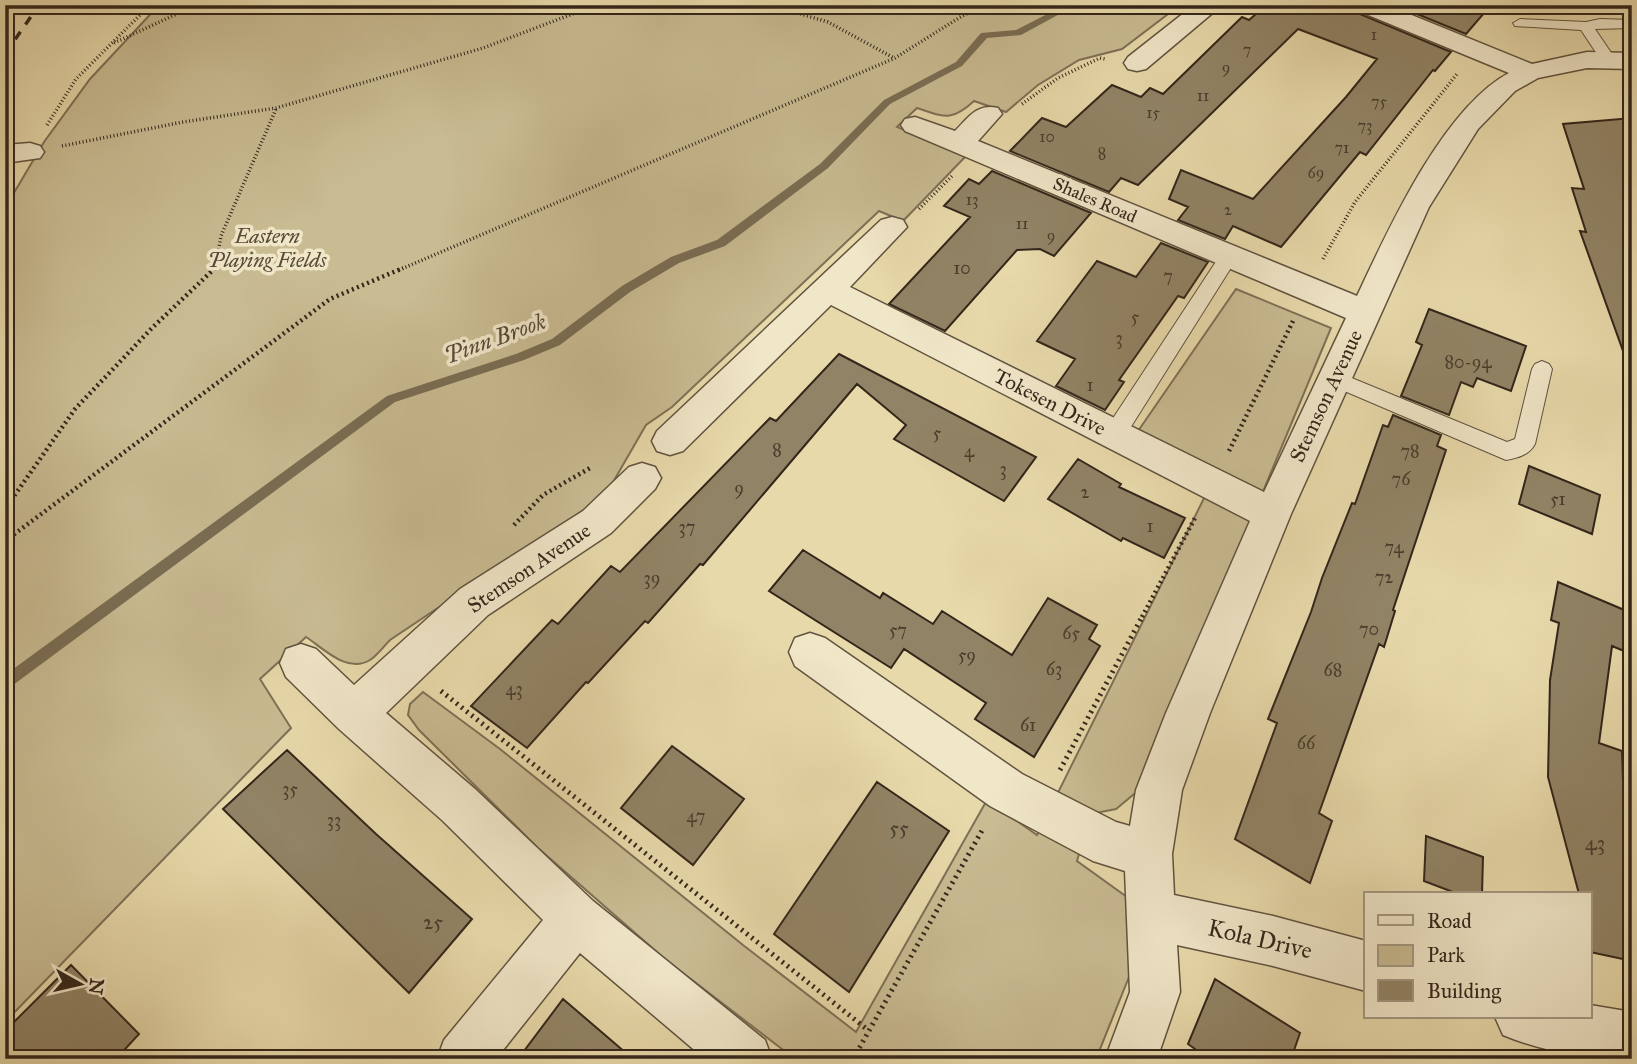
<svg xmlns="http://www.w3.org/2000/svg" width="1637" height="1064" font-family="'IM FELL Great Primer',serif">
<rect width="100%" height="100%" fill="#e8d9aa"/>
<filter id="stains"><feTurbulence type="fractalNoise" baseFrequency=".00286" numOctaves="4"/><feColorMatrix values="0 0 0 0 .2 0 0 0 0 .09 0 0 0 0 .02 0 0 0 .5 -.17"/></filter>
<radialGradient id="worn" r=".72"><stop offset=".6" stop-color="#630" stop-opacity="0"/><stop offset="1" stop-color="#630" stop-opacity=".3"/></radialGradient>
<path fill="#c9bb92" stroke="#7e7056" stroke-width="2" d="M159,5H1180L1122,49L1079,60L1038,85L1006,112L974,101C951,122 945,117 917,108L897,127L966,156L903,221L879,211L672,407L646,425L605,496L390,640C384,646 377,656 370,660C347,674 323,648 306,637L260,679L291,728L5,1022V208L44,142L90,79Z
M1236,289L1331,328L1139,790L1116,809L1090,814L1077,861L1127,897L1137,957L1096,1059H795L666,960L538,848L419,730L408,715L410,704L423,692L500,749L743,945L856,1032L987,800L1037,835L1218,470L1136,434Z"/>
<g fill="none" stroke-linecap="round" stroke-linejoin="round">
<path fill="#7a6d53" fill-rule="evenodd" d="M1065,5H1076L1021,35L987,38L962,66L890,104L828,168L725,246L679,263L630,292L560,345L524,360L395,402L5,691V675L387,396L516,354L552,339L622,286L671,257L717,240L820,164L884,100L956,62L981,33L1016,30Z"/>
</g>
<path fill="#918365" stroke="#33261b" stroke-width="2" d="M1245,5H1351L1355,12L1451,52L1435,71L1433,70L1366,155L1360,152L1281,247L1233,226L1225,239L1178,220L1188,207L1169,199L1181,170L1253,199L1346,97L1377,59L1298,29L1138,185L1121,178L1109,192L1010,151L1042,118L1066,127L1112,85L1141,97L1150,88L1163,94L1242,17L1249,20L1257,13L1244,8Z
M1395,5H1491L1466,34Z
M1632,118V361L1627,362L1580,231L1586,232L1572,188L1584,189L1563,124Z
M992,171L1091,213L1054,256L1040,249L1017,250L945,331L889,304L970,217L944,206L969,179L979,184Z
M1161,243L1208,262L1184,298L1178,296L1119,380L1124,382L1105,410L1056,386L1075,359L1037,341L1097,261L1136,277Z
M1429,309L1526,346L1511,391L1477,378L1473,387L1461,382L1449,415L1401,396L1422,345L1416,342Z
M839,354L1036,457L1004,501L894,439L906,425L857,384L703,565L700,564L648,623L645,621L588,683L586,682L527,748L471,706L552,620L558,624L611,566L620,572L770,418L776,421Z
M1393,415L1441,435L1437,446L1446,450L1393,610L1395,611L1384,647L1379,644L1319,813L1332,821L1310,883L1235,839L1277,723L1268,719L1311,612L1322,578L1352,503L1355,504L1383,425L1388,427Z
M1078,459L1121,484L1119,487L1185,518L1164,558L1123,538L1121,541L1048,499Z
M1529,466L1600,495L1592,534L1519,504Z
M803,550L880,598L883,593L933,624L942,611L1012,655L1048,598L1097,625L1089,639L1100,646L1034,757L975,719L986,703L904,649L891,668L769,591Z
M1558,582L1629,612L1624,651L1612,646L1599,743L1622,751L1625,842L1632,843V961L1590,952V894H1579L1548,777L1550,680L1559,623L1551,620Z
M672,746L744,799L693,865L621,808Z
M287,750L376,834L472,919L409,993L223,809Z
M877,782L949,831L849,992L774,934Z
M1426,836L1483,857L1482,894H1458L1424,881Z
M71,965L139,1034L116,1059H5V1031Z
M1215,979L1300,1033L1291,1059H1209L1188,1044Z
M563,999L633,1059H518Z"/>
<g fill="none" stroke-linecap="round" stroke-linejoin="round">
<defs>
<path id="lane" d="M1520,19L1586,22L1600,19L1632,20V28L1595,29L1616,60L1608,65L1603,63L1581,30L1515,26L1513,23Z
M1230,249L1237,251L1239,255L1122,441L1114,443L1106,441L1103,435L1106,429L1223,251Z
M1542,361L1549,364L1552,369L1535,444C1529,455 1518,458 1506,460L1328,384L1325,379L1328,374L1335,371L1342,374L1507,442L1515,439L1532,369L1535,364Z"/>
<path id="street" d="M1194,5H1222L1146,69L1137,71L1128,69L1124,63L1128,57Z
M1353,5H1387L1532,64L1587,52L1632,53V69L1587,68L1538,78L1515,91L1478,129L1429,207L1291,514L1210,713L1182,790L1172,854L1174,895L1273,916L1366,941V991L1273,966L1177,945L1180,992L1157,1059H1105L1130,992L1125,871L1093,861L990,806L795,666L789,652L795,638L810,633L825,638L1022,774L1116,822L1130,826L1136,790L1166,713L1250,521L831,305L683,451L670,455L657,451L652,441L657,431L881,220L892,217L903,220L907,227L850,287L1264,492L1346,318L905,131L901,125L905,119L915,117L955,131C968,118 977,103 998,108L1002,114L978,141L1357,296C1388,230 1443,108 1509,73L1356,10Z
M30,143L40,146L44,152L40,158L5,163V145Z
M642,463L655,467L661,478L655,489L611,533L488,615L386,713L475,789L593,901L765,1040L772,1059H705L580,953L496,1059H437L444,1040L543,920L443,821L339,729L286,677L280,663L286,649L301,644L316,649L354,685L460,589L583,511L629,467Z
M1590,1005L1632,1012V1059C1588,1059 1544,1052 1503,1035L1495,1017H1590Z"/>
</defs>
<use href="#lane" stroke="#60533f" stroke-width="2"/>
<use href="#street" stroke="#60533f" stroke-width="3"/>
<path stroke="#33261b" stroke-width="3.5" stroke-dasharray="1 2.5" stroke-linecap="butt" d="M770,5L828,22L894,58
M114,43L196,5
M1022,104L1058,78L1100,58L1105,59
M47,125L76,79L150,5
M62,146L183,122L276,108L483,48L596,5
M919,209L953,175
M1323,259L1355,202L1457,74
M215,270L221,236L276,109
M399,270L895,58L962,16L986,5"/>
<path stroke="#33261b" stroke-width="4.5" stroke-dasharray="2 3.5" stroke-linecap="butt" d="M1229,451L1293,321
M5,509L75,409L152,328L215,268
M514,525L543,495L590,468
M5,541L330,299L403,268
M1142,617L1195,518"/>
<path stroke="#33261b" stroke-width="5" stroke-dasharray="2 4.5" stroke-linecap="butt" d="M441,691L868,1030
M1060,770L1143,615
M853,1059L984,827"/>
<use href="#lane" fill="#f0e6c8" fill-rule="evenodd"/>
<use href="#street" fill="#f0e6c8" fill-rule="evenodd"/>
<path stroke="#33261b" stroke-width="3.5" stroke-dasharray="9 9" stroke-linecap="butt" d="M5,25L19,5
M5,54L39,5"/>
</g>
<g text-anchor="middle" stroke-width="7" stroke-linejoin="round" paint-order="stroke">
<g font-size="16" fill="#4a3d2e">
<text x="1374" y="40">1</text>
<text x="1247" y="55">7</text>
<text x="1226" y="73">9</text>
<text x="1203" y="101">11</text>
<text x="1379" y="107">75</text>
<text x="1153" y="118">15</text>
<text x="1365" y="131">73</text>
<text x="1047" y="142">10</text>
<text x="1342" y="153">71</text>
<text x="1102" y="159">8</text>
<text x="1316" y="178">69</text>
<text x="972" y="205">13</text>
<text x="1228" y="215">2</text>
<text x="1022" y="229">11</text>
<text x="1051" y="241">9</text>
</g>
<g font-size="18" fill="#33261b" stroke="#f0e6c8">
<text transform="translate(1095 200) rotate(23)" y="6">Shales Road</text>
</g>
<g font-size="18" fill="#4a3d2e">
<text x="962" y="274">10</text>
<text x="1168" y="282">7</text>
<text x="1135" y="323">5</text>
<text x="1119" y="344">3</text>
<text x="1468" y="368">80-94</text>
<text x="1090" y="391">1</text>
<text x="937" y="439">5</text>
<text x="777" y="456">8</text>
<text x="969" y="457">4</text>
<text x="1410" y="457">78</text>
<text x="1003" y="475">3</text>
<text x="1401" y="485">76</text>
<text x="739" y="494">9</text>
<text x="1085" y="498">2</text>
<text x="1558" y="505">51</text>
<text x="1150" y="532">1</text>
<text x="687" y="533">37</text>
<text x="1394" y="553">74</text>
<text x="1384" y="583">72</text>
<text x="652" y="584">39</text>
<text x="1369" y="635">70</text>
<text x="898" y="636">57</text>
<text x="1071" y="639">65</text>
<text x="967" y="661">59</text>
<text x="1054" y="675">63</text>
<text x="1333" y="676">68</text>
<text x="514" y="695">43</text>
<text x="1028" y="731">61</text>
<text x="1306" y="749">66</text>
<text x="290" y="795">35</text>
<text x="696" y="822">47</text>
<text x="334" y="826">33</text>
</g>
<g font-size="21" font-style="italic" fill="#584b39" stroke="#f0e6c8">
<text x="267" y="243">Eastern<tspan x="267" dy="24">Playing Fields</tspan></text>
</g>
<g font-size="21" fill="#33261b" stroke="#f0e6c8">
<text transform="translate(1326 396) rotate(-65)" y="7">Stemson Avenue</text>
<text transform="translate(1050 402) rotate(27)" y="7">Tokesen Drive</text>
<text transform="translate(529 568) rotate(-34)" y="7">Stemson Avenue</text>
</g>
<g font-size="21" fill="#4a3d2e">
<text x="899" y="835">55</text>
<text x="1595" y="850">43</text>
<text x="433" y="929">25</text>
</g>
<g font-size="23" font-style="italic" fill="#574937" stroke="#f0e6c8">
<text transform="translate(495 338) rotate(-20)" y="8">Pinn Brook</text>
</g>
<g font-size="24" fill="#33261b" stroke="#f0e6c8">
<text transform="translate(1260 939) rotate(13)" y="8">Kola Drive</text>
</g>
</g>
<rect width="1637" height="1064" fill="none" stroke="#e8d9aa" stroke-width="28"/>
<rect x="7" y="7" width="1623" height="1050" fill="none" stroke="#33261b" stroke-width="3.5"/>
<rect x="14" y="14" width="1609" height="1036" fill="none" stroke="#33261b" stroke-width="2"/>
<rect x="1364" y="892" width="228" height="126" fill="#f0e6c8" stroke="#a49983" stroke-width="2"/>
<rect x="1378" y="915" width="35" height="10" fill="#f0e6c8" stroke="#a49983" stroke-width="2"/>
<text x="1427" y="928" font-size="21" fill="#33261b">Road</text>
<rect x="1378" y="945" width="35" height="21" fill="#c9bb92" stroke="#a49983" stroke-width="2"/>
<text x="1427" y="962" font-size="21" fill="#33261b">Park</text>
<rect x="1378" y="980" width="35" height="21" fill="#918365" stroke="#a49983" stroke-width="2"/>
<text x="1427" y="998" font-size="21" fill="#33261b">Building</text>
<g transform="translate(80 984) rotate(98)" stroke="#f0e6c8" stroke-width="5" paint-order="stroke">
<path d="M0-5L12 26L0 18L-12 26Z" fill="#33261b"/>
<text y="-10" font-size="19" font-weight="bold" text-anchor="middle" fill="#33261b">N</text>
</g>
<rect width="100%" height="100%" filter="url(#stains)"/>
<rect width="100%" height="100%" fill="url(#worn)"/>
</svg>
